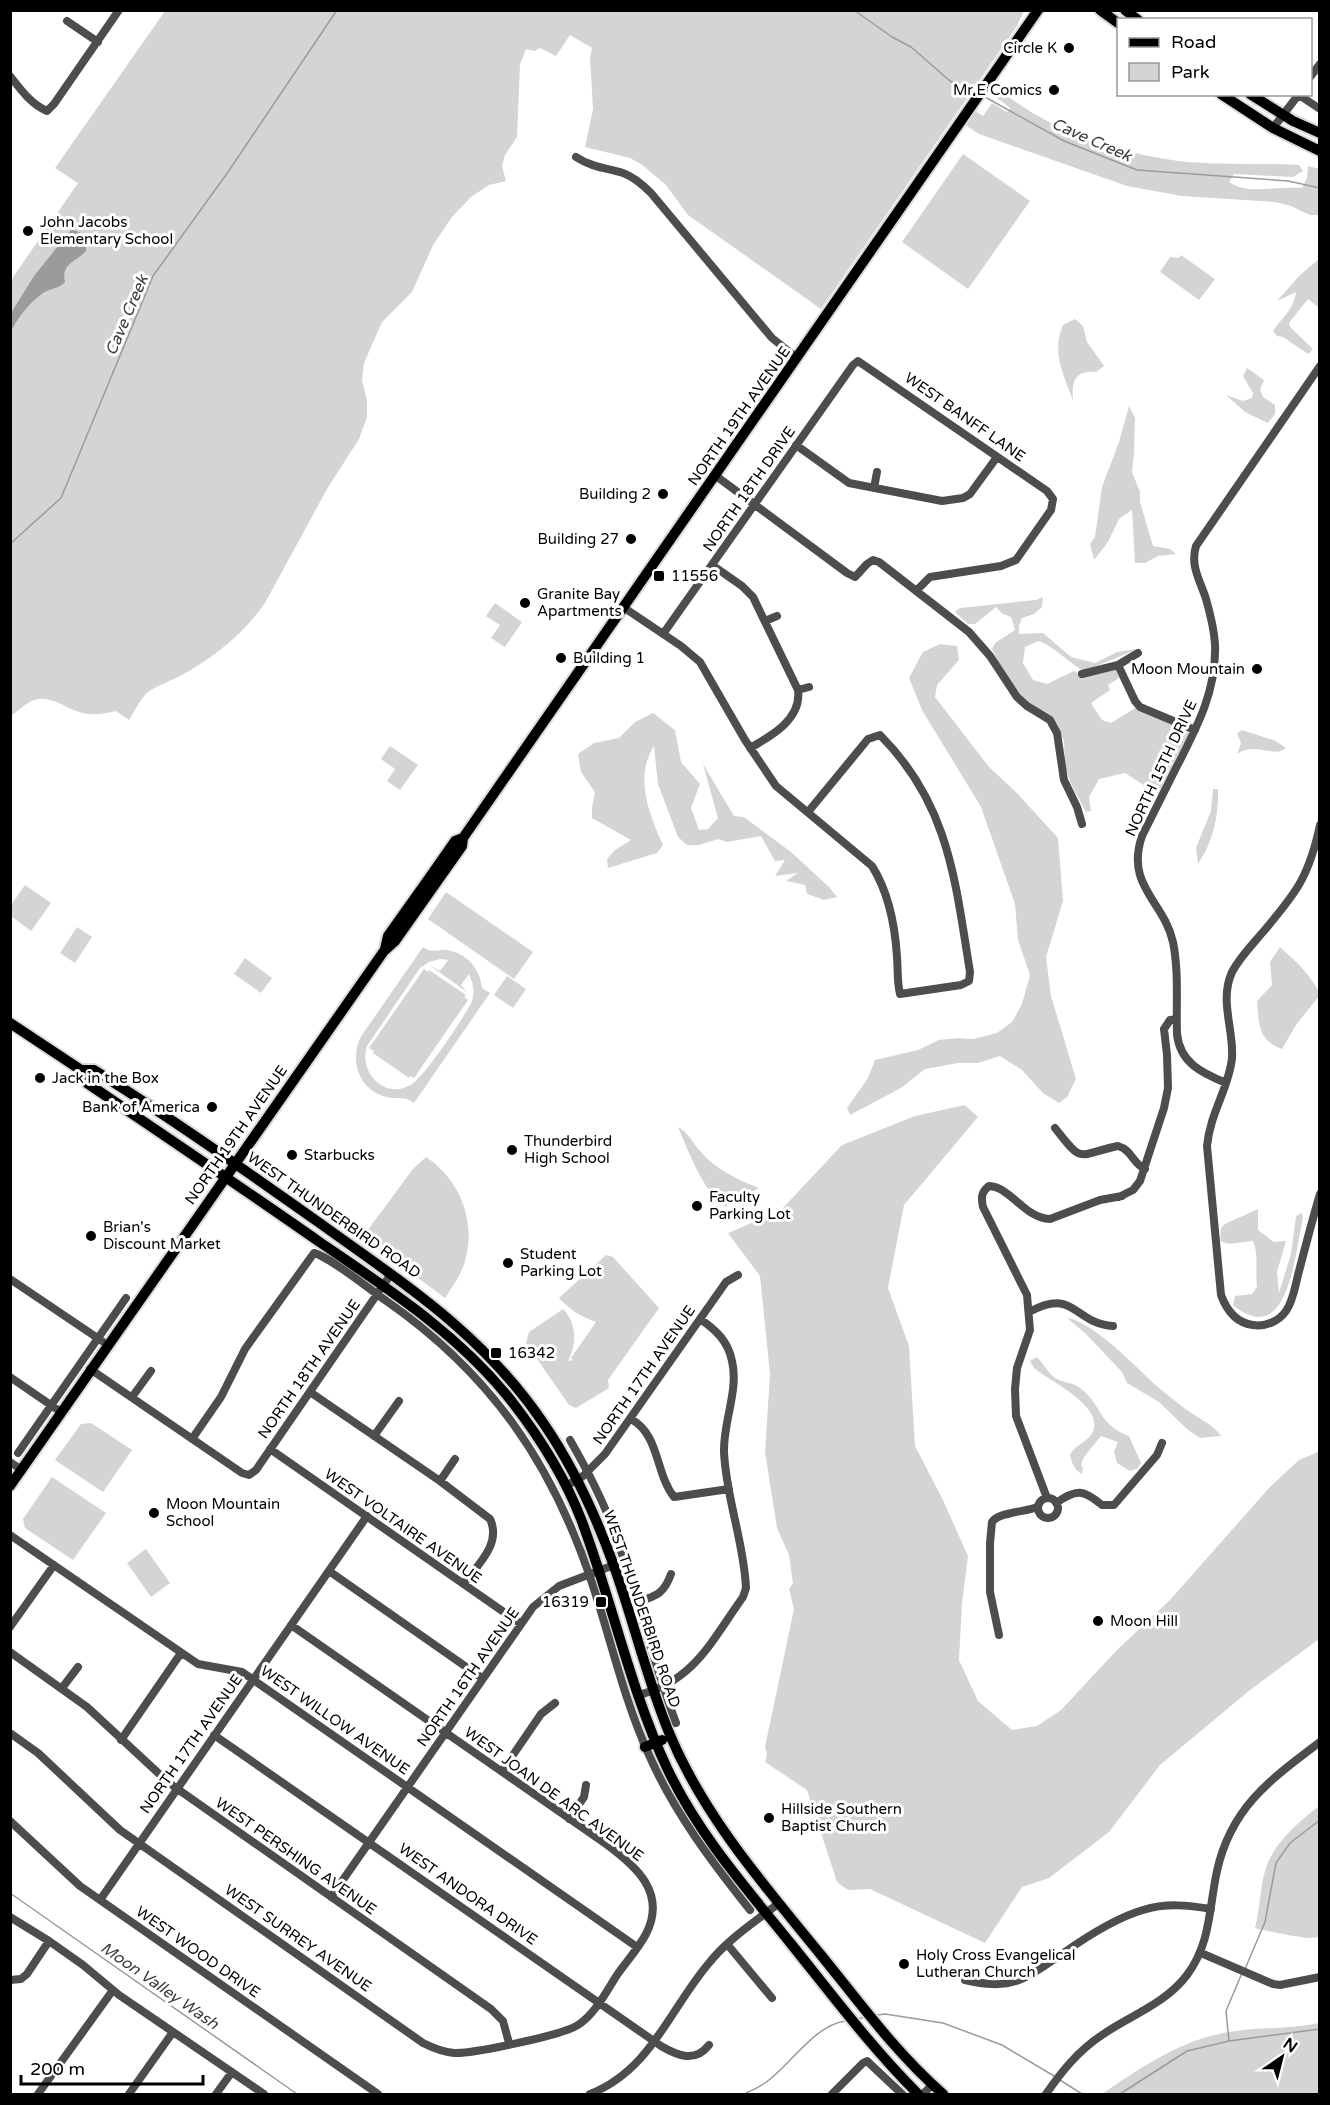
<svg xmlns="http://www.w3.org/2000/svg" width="1330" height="2105" font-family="'Varela Round',sans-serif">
<rect width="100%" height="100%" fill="#fff"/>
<path fill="#d4d4d4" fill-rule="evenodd" d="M165,11H1024L1017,26L821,309L688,215L666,185L641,164L630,158L585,147L593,109L590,58L592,48L570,35L556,56L540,48L535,51L526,49L520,64L517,137L505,155L502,166L506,181L489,185L471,197L452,217L433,245L412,292L382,322L364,363L362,380L367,401V417L359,439L327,489L265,603C242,636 212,659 176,678C168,682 159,685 151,690C142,695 135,711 129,720L116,711C104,714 91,716 79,712C64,707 50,695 34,700C26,703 18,711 11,716V280L78,183L55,168Z
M1001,91C1053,133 1123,155 1188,162C1225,165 1263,163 1299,165L1303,171L1293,177L1234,174L1229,182C1249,196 1278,185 1302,188L1307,178L1308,166L1319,169V215H1310L1291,206L1275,202L1182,196L1127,186L979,134L961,122L971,108L983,116L992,103L1007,112L1010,108L997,98Z
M963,154L1030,201L968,289L902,242Z
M1181,255L1215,279L1199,300L1160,272L1170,257L1179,258Z
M1319,259V308L1308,299L1289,323L1290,327L1313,349L1308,354L1283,337L1277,336L1273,331C1283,316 1293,311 1296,292L1277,301L1300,275Z
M1075,319L1083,326L1087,342L1104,366L1096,372C1073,370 1072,383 1073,401C1064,374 1051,353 1063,325Z
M1247,368L1264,380L1260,390L1263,397L1275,405V414L1268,423L1245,412L1226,395L1243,401L1252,398L1253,393L1243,376Z
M1129,406L1135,418L1134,453L1132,472L1140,492V502L1153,546L1170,549L1176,554L1158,556L1145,563H1135L1132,510L1119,519L1108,542L1094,560L1090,544L1095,537L1102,487L1119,442Z
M1043,597L1042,607L1034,614L1022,618L1019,626V634L1043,633L1071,657L1095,663L1117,652L1138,649L1084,671C1069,663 1051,644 1038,641L1025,647L1023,663L1033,680L1047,684L1074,671L1084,677L1111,668L1116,670L1119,678L1108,685L1110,690L1091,703L1102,720L1111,723L1137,707L1189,733L1158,794L1125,773L1099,779L1089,797L1091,811L1086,812L1071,784L1065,765L1064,741L1057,724L1025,700L1008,680L992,649L995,643L1015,630L1011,617L1003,614L996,607L975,624H968L955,612L960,608L1036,600Z
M495,603L522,622L505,647L491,638L500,625L486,616Z
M940,644L957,646L959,660L937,685L935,697L989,767L1017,793L1058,838L1063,901L1046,957L1051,996L1076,1079L1067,1097L1059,1103L1043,1093L1022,1070L1000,1056L978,1063H958L925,1069L901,1088L850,1115L847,1108L868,1078L875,1060L918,1050L939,1040L958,1038L973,1039L997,1033L1012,1022L1022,1004L1030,975L1018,940L1015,904L981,807L922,710L909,678L923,652Z
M653,713L675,730L681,762L700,784L691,808L699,830L708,829L718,818L703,764L734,816L744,817L791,852L829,887L837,897L824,900L807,894L805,885L786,881L798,873L775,876L785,860L775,861L761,836L727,842L718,839L699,845H687L678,837L658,784L654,746C634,777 649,814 663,845L657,853L608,868L607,859L615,850L631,840L592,818V808L595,792L581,772L578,754L594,743L619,738L635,722Z
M1242,730L1276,741L1286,748C1273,759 1257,741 1237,754L1241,743L1237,733Z
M390,746L418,765L400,790L387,781L395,769L381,759Z
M1213,789H1218C1219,815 1213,842 1198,864L1196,848L1211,811Z
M25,885L51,903L31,931L11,916V905Z
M446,892L533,952L514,979L428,919Z
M77,927L92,937L75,963L60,953Z
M423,947C431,953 436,950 445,950C466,952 480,968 482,988L490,993L414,1103C401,1094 396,1101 383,1096C357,1087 349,1057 362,1035ZM440,959L448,960L440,971L429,965L467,992L461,985L469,974C473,983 475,992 472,1001C467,1014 423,1078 412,1084C386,1101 358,1073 367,1046L420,968L429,962Z
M1280,947C1295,961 1312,975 1320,995L1296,1025L1282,1049C1258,1040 1259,1025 1257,1001L1272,985L1270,962Z
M245,958L272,978L261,993L234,974Z
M424,969L428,972L429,970L466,995L464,997L468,1000L414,1078L410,1076L409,1078L373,1053L374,1051L369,1048Z
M507,976L526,989L513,1008L494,995Z
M965,1105L978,1117L904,1205L888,1288L909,1346L915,1446L943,1500L968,1556L962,1603L959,1660L978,1701L1012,1730L1037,1726L1061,1710L1117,1650L1170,1600L1269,1488L1299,1460L1320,1451L1319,1639L1250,1690L1160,1765L1109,1832L1049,1878L1022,1887L985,1943L870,1889L848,1890L837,1882L807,1790L765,1762L767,1754L765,1747L794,1609L789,1589L793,1583L789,1555L777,1528L765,1452L770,1374L760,1276L728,1233L780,1211L842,1145L915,1116Z
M678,1127C688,1132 693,1143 700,1151C715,1169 738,1180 759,1188L751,1193L733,1196L726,1207C704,1194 688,1150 678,1127Z
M426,1157C464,1182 480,1232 460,1274C456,1282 450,1290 445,1298L369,1242L367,1231L413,1169Z
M1258,1209V1230L1274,1242L1286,1241L1277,1272L1279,1293L1291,1254L1296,1216L1302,1213L1303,1218C1295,1251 1289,1351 1233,1305L1235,1296L1252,1294L1257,1287C1255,1271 1259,1256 1253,1241L1229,1244L1220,1241L1221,1228L1225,1224Z
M606,1255L613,1257L659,1308L608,1380L609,1388L576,1408L569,1405L526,1343L529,1332L563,1309C577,1323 577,1344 568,1361L573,1360L571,1358L596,1322C581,1317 570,1310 559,1298Z
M1067,1318C1089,1320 1132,1362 1148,1378C1159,1389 1172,1398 1184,1408C1196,1417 1213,1424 1221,1436L1200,1438L1188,1430L1159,1402L1127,1383L1122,1372L1085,1333Z
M1037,1357C1044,1364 1049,1376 1059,1380C1066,1383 1074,1383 1080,1388C1102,1404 1097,1424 1129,1436L1141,1463L1137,1469L1130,1471L1117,1463L1114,1452L1118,1442L1101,1436L1084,1457L1081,1465L1083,1468L1082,1474C1074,1470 1072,1463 1070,1455C1076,1443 1091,1442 1094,1428C1099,1403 1049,1381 1034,1368L1030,1361Z
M91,1423L132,1450L103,1492L55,1460L81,1424Z
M52,1477L106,1513L73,1560L25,1528L23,1519Z
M146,1549L170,1583L151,1597L127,1563Z
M1319,1806V1937C1316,1937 1313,1938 1310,1938C1303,1938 1261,1930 1255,1928C1260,1909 1260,1889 1265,1871C1272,1844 1299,1822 1319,1806Z
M1319,2023V2094H1102C1143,2066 1185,2037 1236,2031C1264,2027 1292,2029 1319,2023Z"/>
<path fill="#9b9b9b" d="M71,230C84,231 87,239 86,251C75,263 61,263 65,282C59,289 50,288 43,293C29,303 19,316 11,331V313L34,276Z"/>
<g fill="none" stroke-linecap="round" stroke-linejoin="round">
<path stroke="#9b9b9b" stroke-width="1.5" d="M854,10L892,37L911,47L950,81L975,92
M985,97L1064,141L1137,170L1288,181L1320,188
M10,544L61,498L153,276L228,172L337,10
M10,1893L297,2094
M1245,1969L1265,1922L1276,1863L1290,1843L1320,1820
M877,2015L885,2014L943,2023L1002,2045L1054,2076
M856,2019L866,2017
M1229,2041L1226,2011L1242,1973
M1060,2080L1082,2094
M744,2094C751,2091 758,2088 765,2083C790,2066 813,2026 845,2021
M1120,2094L1187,2051L1229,2041L1320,2029"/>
<defs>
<path id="major" d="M1100,10L1118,23
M1125,10L1138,20
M1221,94L1273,128L1320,151
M1250,94L1293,121L1320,133
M385,949L388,936L430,877L455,841L463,838
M10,1023L81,1070L87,1083C165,1136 244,1189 321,1243C390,1290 461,1336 513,1403C540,1438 565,1478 581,1519C612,1601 630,1689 667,1768C698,1834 747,1889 792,1945C833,1996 872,2048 918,2094
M81,1070H94C171,1118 246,1171 321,1224C407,1286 483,1334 544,1424C574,1468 596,1516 614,1566C634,1622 647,1680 670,1735C705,1818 765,1886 821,1955C860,2003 896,2053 943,2094
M10,1486L384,951L395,941L462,846L463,838L1038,10
M645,1747L662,1740"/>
</defs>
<use href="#major" stroke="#dbdbdb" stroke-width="14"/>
<path stroke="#4d4d4d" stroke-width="8" d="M67,21L98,42
M10,76C21,90 31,104 47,111L54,104L119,10
M1310,77L1320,64
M1299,95L1320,109
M1273,128L1299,94
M576,157C591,167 606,168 623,173C634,177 643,185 651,193L772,338L797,358
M796,445L849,483L942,501L963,498L970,494L997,457
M716,476L847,573L855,577L867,564L873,560L879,562L969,632L990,656L1017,697L1027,706L1050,720L1057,733L1064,780L1077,807L1082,824
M874,488L877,472
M712,565L742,586L753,597L798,690C802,719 771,736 750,748
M623,607L681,646L700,662L745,740L776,786L872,866C889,893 895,925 897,957C898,969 897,982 900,994L961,985L969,981L970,972C955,880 949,804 880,735L868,739L808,812
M765,621L777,616
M663,634L853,365L858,361L1047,491L1053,499L1051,510L1016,560L1001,566L930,577L916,591
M1118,665L1135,701L1140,707L1195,730
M1082,674L1118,665L1138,653
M798,690L809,687
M1320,825C1309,877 1296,893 1263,932C1252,945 1240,957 1232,972C1219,1001 1234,1029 1232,1058C1229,1088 1210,1113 1207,1146L1221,1295C1227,1311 1236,1323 1253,1325C1266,1327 1279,1321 1286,1311C1293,1301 1295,1287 1298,1275C1305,1248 1312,1221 1320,1194
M1226,1083C1202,1073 1180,1063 1177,1034C1176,1004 1179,972 1173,942C1164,901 1125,886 1142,836C1153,814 1164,792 1175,770C1196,729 1217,691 1215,644C1214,628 1210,613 1206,599C1200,580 1190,566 1196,546L1320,366
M1055,1128C1084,1165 1076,1155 1118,1146C1132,1150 1133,1164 1145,1169
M1119,1197L1133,1190L1140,1181L1164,1108L1168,1088L1167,1055L1164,1029L1170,1020L1176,1019
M10,1279L102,1341
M1029,1312C1075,1287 1073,1323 1113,1326
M90,1369L242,1473L249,1475L256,1470L391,1274
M10,1377L61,1412
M310,1392L440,1481L490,1519C502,1544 477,1565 464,1584
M132,1397L151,1371
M631,1419C660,1435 655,1473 674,1497L729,1489
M374,1436L399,1401
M192,1439L221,1397L245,1349L314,1253C330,1257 369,1289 385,1300C490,1373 552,1462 592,1583C611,1640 624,1700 649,1755C674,1812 711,1861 750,1910
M570,1440C586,1468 601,1496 612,1526C637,1591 652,1659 676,1723
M270,1449L521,1624
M18,1453L126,1298
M10,1462L22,1470
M440,1481L455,1459
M566,1486L583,1476L605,1454L726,1282L738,1275
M1047,1498L1016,1416L1015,1389L1017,1368L1030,1330L1027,1295L983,1207C981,1198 981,1192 989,1186C1011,1187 1024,1218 1050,1219L1100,1200L1122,1196
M1038 1508a10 10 0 1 1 20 0a10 10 0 1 1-20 0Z
M1056,1503C1077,1488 1084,1490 1102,1505H1114L1157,1455L1162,1443
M10,1535L198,1664L242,1672L637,1947
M329,1571L482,1678
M637,1602C656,1596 664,1594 671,1574
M10,1627L54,1565
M999,1635L990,1592V1543L992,1522C999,1512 1025,1512 1038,1507
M10,1652L87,1707L169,1783L491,2009L503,2021L509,2043
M62,1688L78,1667
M638,1695C694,1682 712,1640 743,1597L746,1588C744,1542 726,1498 724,1452C723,1422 739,1390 732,1361C728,1341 716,1330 700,1319
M10,1733L38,1753L120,1830L423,2043C433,2048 443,2052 454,2053C472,2054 563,2035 578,2025C595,2014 606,1992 617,1975C626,1962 638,1949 646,1934C667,1893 636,1866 606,1844L291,1625
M214,1735L661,2046C678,2056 695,2063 709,2045
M121,1740L181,1653
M502,1771L541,1714L555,1703
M569,1819L584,1797L586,1785
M10,1821L80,1886L378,2094
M331,1897L533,1607L559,1586L614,1565
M100,1900L367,1516
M10,1917L49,1941L83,1965L119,1995L264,2094
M727,1944L772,1998
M1201,1953L1273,1984L1280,1985L1320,1977
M10,1980L21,1979L27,1974L49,1941
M965,1980C983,1984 1001,1987 1019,1980C1035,1974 1048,1963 1062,1954C1086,1937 1115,1918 1143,1910C1166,1903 1188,1905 1211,1909
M38,2094L113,1990
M129,2094L173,2032
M216,2094L232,2072
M590,2094C651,2070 669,2010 709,1963C728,1939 755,1922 779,1903
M832,2094L863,2063L867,2061L902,2094
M923,2094L932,2085
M1046,2094C1062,2071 1078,2051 1102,2035C1131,2015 1165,2004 1187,1975C1211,1943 1209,1907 1217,1871C1231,1807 1271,1779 1320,1742"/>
<use href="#major" stroke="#000" stroke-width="10"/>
</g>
<g fill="#000" stroke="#fff" stroke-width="2">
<circle cx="1069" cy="48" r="6"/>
<circle cx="1054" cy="90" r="6"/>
<circle cx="28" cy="231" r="6"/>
<circle cx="663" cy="494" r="6"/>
<circle cx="631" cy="539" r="6"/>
<rect x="653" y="570" width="12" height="12" rx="3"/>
<circle cx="525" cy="603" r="6"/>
<circle cx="561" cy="658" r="6"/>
<circle cx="1257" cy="669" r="6"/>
<circle cx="40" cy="1078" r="6"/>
<circle cx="212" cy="1107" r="6"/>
<circle cx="512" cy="1150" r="6"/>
<circle cx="292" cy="1155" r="6"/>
<circle cx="697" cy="1206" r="6"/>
<circle cx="91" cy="1236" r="6"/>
<circle cx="508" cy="1263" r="6"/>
<rect x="490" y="1347" width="12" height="12" rx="3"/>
<circle cx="154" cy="1513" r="6"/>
<rect x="595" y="1596" width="12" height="12" rx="3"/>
<circle cx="1098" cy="1621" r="6"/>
<circle cx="769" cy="1818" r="6"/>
<circle cx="904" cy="1964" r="6"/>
</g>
<g text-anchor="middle" stroke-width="6" stroke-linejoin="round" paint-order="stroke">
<g font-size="15" fill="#000" stroke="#fff" text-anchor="start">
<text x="1057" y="53" text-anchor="end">Circle K</text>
<text x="1042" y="95" text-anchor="end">Mr.E Comics</text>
<text x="40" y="227">John Jacobs<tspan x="40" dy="17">Elementary School</tspan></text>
<text x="651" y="499" text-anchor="end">Building 2</text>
<text x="619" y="544" text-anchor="end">Building 27</text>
<text x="671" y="581">11556</text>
<text x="537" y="599">Granite Bay<tspan x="537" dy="17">Apartments</tspan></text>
<text x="573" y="663">Building 1</text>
<text x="1245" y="674" text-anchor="end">Moon Mountain</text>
<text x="52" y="1083">Jack in the Box</text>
<text x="200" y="1112" text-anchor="end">Bank of America</text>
<text x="524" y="1146">Thunderbird<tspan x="524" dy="17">High School</tspan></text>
<text x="304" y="1160">Starbucks</text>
<text x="709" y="1202">Faculty<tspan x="709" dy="17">Parking Lot</tspan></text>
<text x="103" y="1232">Brian's<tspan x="103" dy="17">Discount Market</tspan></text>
<text x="520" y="1259">Student<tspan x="520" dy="17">Parking Lot</tspan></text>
<text x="508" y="1358">16342</text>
<text x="166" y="1509">Moon Mountain<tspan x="166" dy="17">School</tspan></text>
<text x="589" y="1607" text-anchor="end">16319</text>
<text x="1110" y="1626">Moon Hill</text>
<text x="781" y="1814">Hillside Southern<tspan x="781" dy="17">Baptist Church</tspan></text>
<text x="916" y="1960">Holy Cross Evangelical<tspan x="916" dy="17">Lutheran Church</tspan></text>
</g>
<g font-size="15" fill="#000" stroke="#fff">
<text transform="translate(739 416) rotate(-55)" y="5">NORTH 19TH AVENUE</text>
<text transform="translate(965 417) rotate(35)" y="5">WEST BANFF LANE</text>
<text transform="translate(749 489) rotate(-55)" y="5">NORTH 18TH DRIVE</text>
<text transform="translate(1161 768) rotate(-65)" y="5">NORTH 15TH DRIVE</text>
<text transform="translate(236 1135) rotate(-55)" y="5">NORTH 19TH AVENUE</text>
<text transform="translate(334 1215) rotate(35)" y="5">WEST THUNDERBIRD ROAD</text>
<text transform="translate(309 1369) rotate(-55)" y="5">NORTH 18TH AVENUE</text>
<text transform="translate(644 1375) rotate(-55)" y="5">NORTH 17TH AVENUE</text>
<text transform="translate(403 1526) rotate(35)" y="5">WEST VOLTAIRE AVENUE</text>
<text transform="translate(642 1609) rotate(71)" y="5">WEST THUNDERBIRD ROAD</text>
<text transform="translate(468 1677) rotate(-55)" y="5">NORTH 16TH AVENUE</text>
<text transform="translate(335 1720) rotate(35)" y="5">WEST WILLOW AVENUE</text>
<text transform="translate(191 1744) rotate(-55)" y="5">NORTH 17TH AVENUE</text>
<text transform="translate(554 1794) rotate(36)" y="5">WEST JOAN DE ARC AVENUE</text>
<text transform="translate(296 1856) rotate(35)" y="5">WEST PERSHING AVENUE</text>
<text transform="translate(468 1894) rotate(35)" y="5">WEST ANDORA DRIVE</text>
<text transform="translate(298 1938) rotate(35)" y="5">WEST SURREY AVENUE</text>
<text transform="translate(198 1952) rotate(35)" y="5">WEST WOOD DRIVE</text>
</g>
<g font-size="16" font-style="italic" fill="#3c3c3c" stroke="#fff">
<text transform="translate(1092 139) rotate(24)" y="6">Cave Creek</text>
<text transform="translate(126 315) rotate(-67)" y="6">Cave Creek</text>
<text transform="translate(160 1985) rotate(35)" y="6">Moon Valley Wash</text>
</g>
</g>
<rect width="1330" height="2105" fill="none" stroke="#000000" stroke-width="24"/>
<rect x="1117" y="18" width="195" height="78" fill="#ffffff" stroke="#999999" stroke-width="1.5"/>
<rect x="1129" y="38" width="30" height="9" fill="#000000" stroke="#999999" stroke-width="1.5"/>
<text x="1171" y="48" font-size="18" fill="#000000">Road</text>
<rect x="1129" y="63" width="30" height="18" fill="#d4d4d4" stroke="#999999" stroke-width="1.5"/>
<text x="1171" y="78" font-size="18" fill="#000000">Park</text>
<g transform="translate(1282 2057) rotate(35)" stroke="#ffffff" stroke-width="4.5" paint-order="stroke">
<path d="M0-4.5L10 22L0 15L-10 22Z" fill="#000000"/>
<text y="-9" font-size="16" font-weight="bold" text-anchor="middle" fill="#000000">N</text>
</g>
<path d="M21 2075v9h182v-9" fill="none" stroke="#000000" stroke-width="3"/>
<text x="30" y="2075" font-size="18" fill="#000000" stroke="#ffffff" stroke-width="4.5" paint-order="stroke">200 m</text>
</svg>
